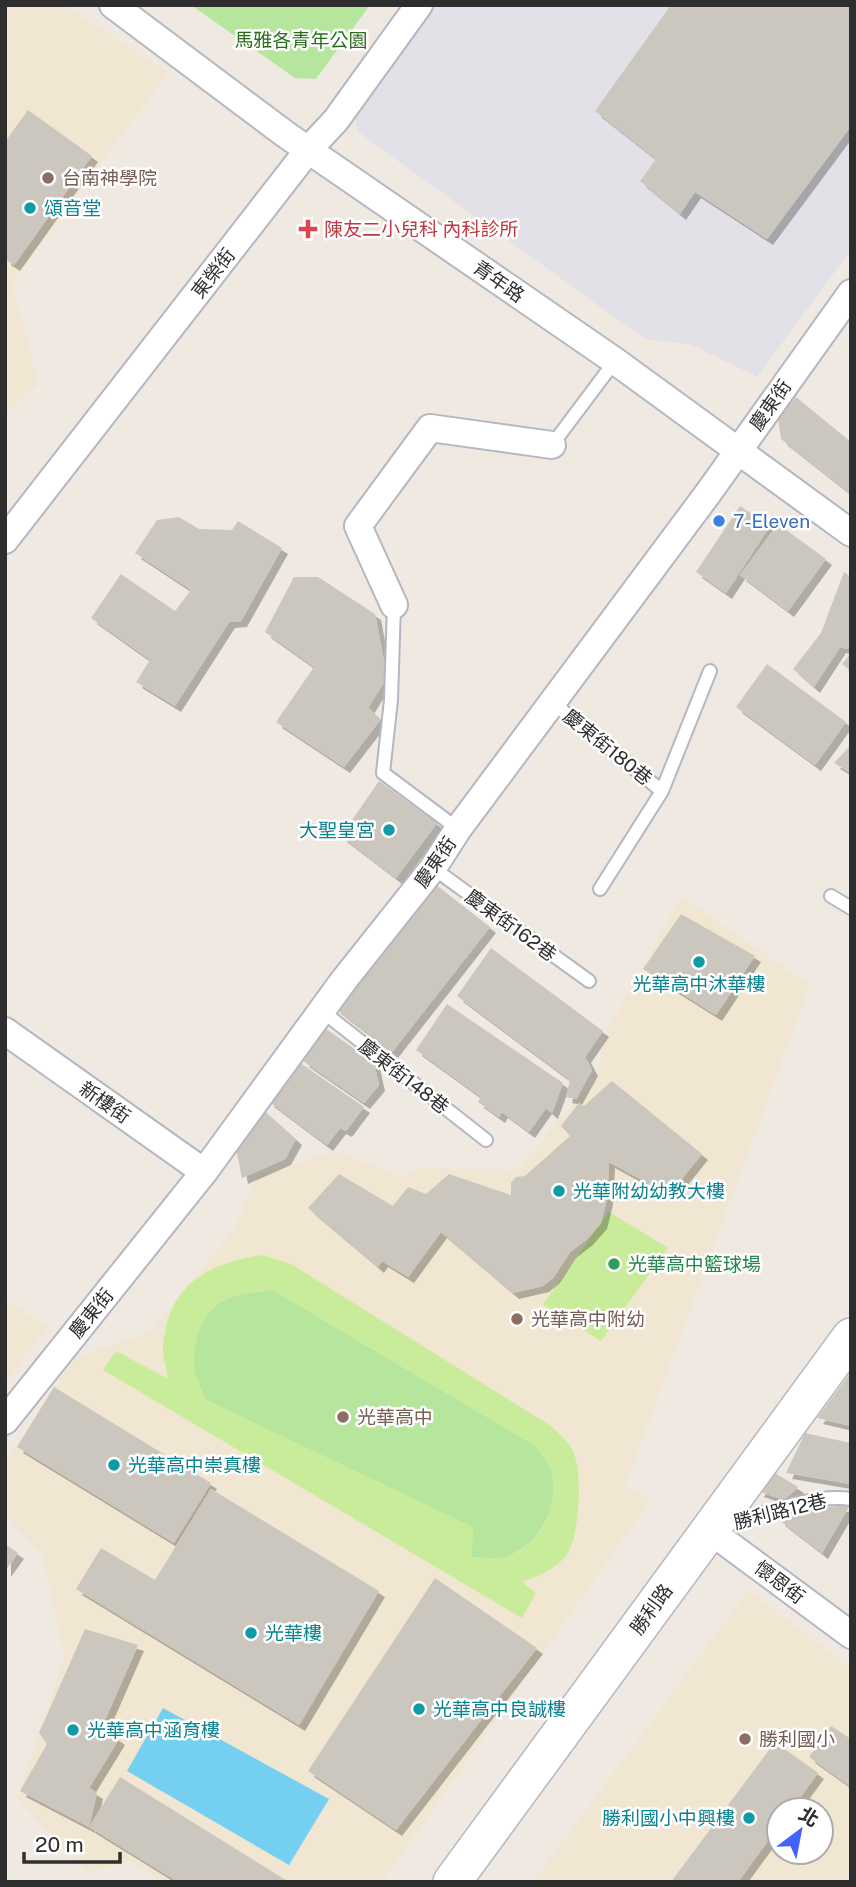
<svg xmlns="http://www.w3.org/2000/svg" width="856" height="1887" font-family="'Public Sans','Noto Sans TC',sans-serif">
<defs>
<filter id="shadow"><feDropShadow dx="6" dy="6" stdDeviation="0" flood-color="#0004"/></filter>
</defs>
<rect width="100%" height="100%" fill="#efe9e1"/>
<path fill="#e3e1e8" d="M423,5H851V250L757,377L692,345L645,339L358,132L351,101Z"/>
<path fill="#f0e6d1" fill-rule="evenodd" d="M5,5H64L168,73L12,283L38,384L5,415Z
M681,896L810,985L625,1486L651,1499L382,1882H162L129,1860L88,1872L17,1799L65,1656L42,1554L5,1515V1462L73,1359L151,1331L234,1229L258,1175L337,1151L404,1178L418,1168L517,1170L597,1076L606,1033Z
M5,1299L48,1327L5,1382Z
M748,1591L851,1668V1882H533ZM779,1810H821V1852H779Z"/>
<path fill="#b6e59e" d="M191,5H370L316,79L295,78Z
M273,1290L534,1445C540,1453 550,1463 552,1472C559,1508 540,1546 505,1557C496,1560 482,1557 472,1557V1527L206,1400C194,1375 190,1365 197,1337C208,1297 236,1293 273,1290Z"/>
<path fill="#c9ec9a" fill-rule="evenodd" d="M609,1212L668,1248L601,1341L543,1304Z
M262,1255L291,1264L551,1426C558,1433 569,1442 573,1451C583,1471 580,1540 565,1557C554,1570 537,1576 522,1582L536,1593L522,1618L103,1370L116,1351L168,1379C167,1369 162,1357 163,1347C168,1285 206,1264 262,1255ZM273,1290L534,1445C540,1453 550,1463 552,1472C559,1508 540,1546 506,1557C496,1560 482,1557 472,1557L473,1527L206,1400C194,1375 190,1365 197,1337C208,1297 236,1293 273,1290Z"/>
<path fill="#75cff0" d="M163,1708L329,1799L289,1865L127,1771Z"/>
<path fill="#cbc7bf" filter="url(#shadow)" d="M671,5H851V126L767,239L695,192L680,214L640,181L656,159L595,111Z
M28,110L92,156L14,265L5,259V142Z
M796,397L851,442V494L781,439L778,418Z
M740,506L770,526L726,593L696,572Z
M179,517L199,529L232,530L238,521L282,548L241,621L229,622L175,706L136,682L150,660L91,618L121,574L175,611L191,590L135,553L157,520Z
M778,524L826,559L788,611L740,575Z
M844,572L851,577V643L847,649L840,647L814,687L793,669L821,633Z
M294,577H318L375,614L387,677L368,708L381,719L344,767L276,722L314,667L265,632Z
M851,653V671L842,664Z
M767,664L846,722L815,765L736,707Z
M851,745V773L834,763Z
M379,781L437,823L396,878L341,836Z
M431,881L490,927L392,1052L334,1007Z
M681,914L755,956L716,1015L643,969Z
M491,948L603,1031L585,1057L592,1070L576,1099L566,1097L570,1080L457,996Z
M447,1004L563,1083L552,1113L546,1108L529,1132L502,1112L499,1117L478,1102L481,1097L416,1050Z
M325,1028L374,1063L379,1085L364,1103L303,1061Z
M296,1060L364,1107L346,1131L340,1128L327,1145L268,1101Z
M612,1081L702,1154L669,1195L609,1162L607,1199L601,1223L587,1239L570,1252L554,1277L543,1286L513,1293L441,1232L408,1277L382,1261L378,1267L308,1208L339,1174L393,1206L408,1187L426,1194L449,1174L511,1195V1183L516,1177L525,1176L570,1136L561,1126L579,1103L584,1106Z
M261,1108L296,1139L285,1159L242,1178L236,1148Z
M851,1372V1426L817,1418Z
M54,1387L211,1483L174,1543L17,1447Z
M805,1433L851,1443V1484L786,1473Z
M770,1470L798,1487L784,1500L758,1491Z
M211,1489L379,1591L299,1725L76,1589L101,1548L155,1580Z
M850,1505L822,1553L779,1520L784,1511Z
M5,1544L18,1553L5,1571Z
M435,1578L537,1648L396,1830L308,1771Z
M85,1629L138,1645L102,1727L119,1739L89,1788L97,1793L89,1827L120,1777L289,1882H178L89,1827L20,1791L47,1744L39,1733Z
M831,1726L851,1739V1787L809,1757Z
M775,1742L818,1773L791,1810H779V1826L738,1882H671Z"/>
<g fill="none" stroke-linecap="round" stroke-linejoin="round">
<defs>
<path id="lane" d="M552,445L615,361
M394,605L391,700L383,773L458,829
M553,703L662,791
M433,868L589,981
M600,889L662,791L710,671
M831,896L851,908
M322,1011L486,1140
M723,1526C758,1515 815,1493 851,1499"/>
<path id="street" d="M113,5L285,134L615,361L851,533
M5,540L309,149L336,120L419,5
M394,605L358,526L430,428L552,445
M5,1031L204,1172
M5,1421L204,1172L344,980L433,868L458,829L709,492L851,293
M709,1530L851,1635"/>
<path id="secondary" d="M452,1882L851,1337"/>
</defs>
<use href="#lane" stroke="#b4b7c1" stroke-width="16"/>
<use href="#street" stroke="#b4b7c1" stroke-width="30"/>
<use href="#secondary" stroke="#b4b7c1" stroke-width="40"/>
<use href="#lane" stroke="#fff" stroke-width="12"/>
<use href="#street" stroke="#fff" stroke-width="26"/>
<use href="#secondary" stroke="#fff" stroke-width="37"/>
</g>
<g fill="#8d6e63" stroke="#fff" stroke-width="2.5">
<circle cx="48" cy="178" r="7"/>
<circle cx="517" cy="1319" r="7"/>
<circle cx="343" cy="1417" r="7"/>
<circle cx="745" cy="1739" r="7"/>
</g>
<g fill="#0f9aa8" stroke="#fff" stroke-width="2.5">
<circle cx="30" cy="208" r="7"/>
<circle cx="389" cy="830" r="7"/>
<circle cx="699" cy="962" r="7"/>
<circle cx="559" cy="1191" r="7"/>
<circle cx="114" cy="1465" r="7"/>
<circle cx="251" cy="1633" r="7"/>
<circle cx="419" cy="1709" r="7"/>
<circle cx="73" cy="1730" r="7"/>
<circle cx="749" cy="1818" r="7"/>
</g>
<path fill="#e0444e" stroke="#fff" stroke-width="2.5" d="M304.5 218.5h7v7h7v7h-7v7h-7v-7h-7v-7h7z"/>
<circle fill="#3f7fe0" stroke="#fff" stroke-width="2.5" cx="719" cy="521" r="7"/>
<circle fill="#2e9e5b" stroke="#fff" stroke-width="2.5" cx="614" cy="1264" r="7"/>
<g text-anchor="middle" stroke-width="5" stroke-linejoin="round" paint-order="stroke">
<g font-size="19" fill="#2c6e1b" stroke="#fff">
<text x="301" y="47">馬雅各青年公園</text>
</g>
<g font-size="19" fill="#785e54" stroke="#fff" text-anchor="start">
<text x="62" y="185">台南神學院</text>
<text x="531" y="1326">光華高中附幼</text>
<text x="357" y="1424">光華高中</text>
<text x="759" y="1746">勝利國小</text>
</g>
<g font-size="19" fill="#0d838f" stroke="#fff" text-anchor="start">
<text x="44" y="215">頌音堂</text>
<text x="375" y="837" text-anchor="end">大聖皇宮</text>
<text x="699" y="991" text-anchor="middle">光華高中沐華樓</text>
<text x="573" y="1198">光華附幼幼教大樓</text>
<text x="128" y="1472">光華高中崇真樓</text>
<text x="265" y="1640">光華樓</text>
<text x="433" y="1716">光華高中良誠樓</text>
<text x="87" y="1737">光華高中涵育樓</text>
<text x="735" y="1825" text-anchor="end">勝利國小中興樓</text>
</g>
<g font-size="19" fill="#be3a42" stroke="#fff" text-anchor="start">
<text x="324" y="236">陳友二小兒科 內科診所</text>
</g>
<g font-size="19" fill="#2e2e2e" stroke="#fff">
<text transform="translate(213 273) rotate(-52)" y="7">東榮街</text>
<text transform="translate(499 281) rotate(35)" y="7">青年路</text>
<text transform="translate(770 405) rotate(-55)" y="7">慶東街</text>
<text transform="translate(608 747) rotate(39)" y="7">慶東街180巷</text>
<text transform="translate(435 862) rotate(-55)" y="7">慶東街</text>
<text transform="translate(511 925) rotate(36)" y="7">慶東街162巷</text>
<text transform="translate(404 1076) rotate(38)" y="7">慶東街148巷</text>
<text transform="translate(105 1102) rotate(35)" y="7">新樓街</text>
<text transform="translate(91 1313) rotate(-51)" y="7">慶東街</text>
<text transform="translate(780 1511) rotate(-14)" y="7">勝利路12巷</text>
<text transform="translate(780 1582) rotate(37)" y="7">懷恩街</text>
<text transform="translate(651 1609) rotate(-54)" y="7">勝利路</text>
</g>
<g font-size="19" fill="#366cbe" stroke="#fff" text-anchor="start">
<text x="733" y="528">7-Eleven</text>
</g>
<g font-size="19" fill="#27864d" stroke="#fff" text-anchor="start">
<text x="628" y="1271">光華高中籃球場</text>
</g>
</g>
<rect width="856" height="1887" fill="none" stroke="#2e2e2e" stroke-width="14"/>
<g transform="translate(800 1831) rotate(32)"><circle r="33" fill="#ffffff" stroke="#ababab" stroke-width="2"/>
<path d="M0-5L12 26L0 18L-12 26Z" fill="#4264fb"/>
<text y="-10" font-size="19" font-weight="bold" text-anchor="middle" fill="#2e2e2e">北</text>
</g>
<path d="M24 1852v10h96v-10" fill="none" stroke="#2e2e2e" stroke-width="3.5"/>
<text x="35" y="1852" font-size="21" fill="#2e2e2e" stroke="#ffffff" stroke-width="5" paint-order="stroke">20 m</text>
</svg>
